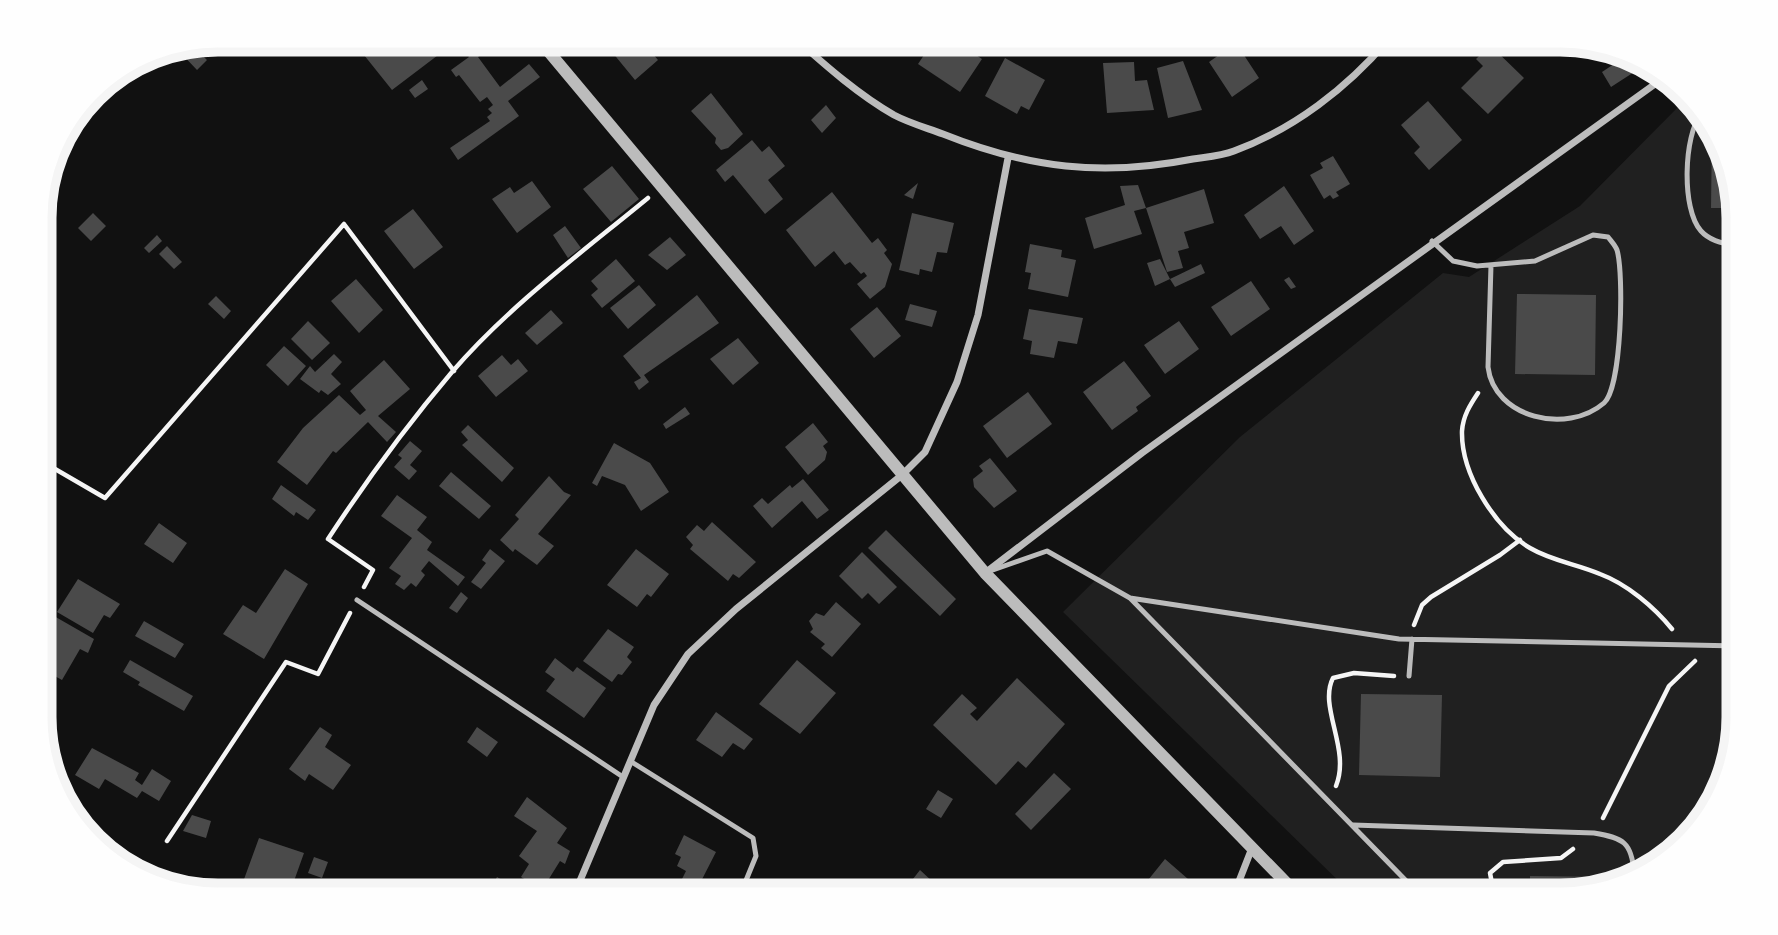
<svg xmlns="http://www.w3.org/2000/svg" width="1778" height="935" font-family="'Fira Sans Condensed',sans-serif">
<rect width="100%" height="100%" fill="#111"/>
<path fill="#202020" d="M1685,100L1707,119L1736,196L1738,717L1719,796L1658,865L1571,894H1352L1063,612L1240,437L1443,273L1469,277L1580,206Z"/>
<path fill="#4a4a4a" d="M373,40H452L454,43L392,90L360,50Z
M475,40H500L478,57L500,87L529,64L540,77L508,101L519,116L458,160L450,148L490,121L487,117L492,113L488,109L493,105L487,97L480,102L459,75L456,77L451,70L469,57L463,49Z
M609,40H641L658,60L635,80L612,52L607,56L600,48Z
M876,40H906L896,55Z
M934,40H954L982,59L960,92L918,64Z
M1236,43L1259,78L1232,97L1209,62Z
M192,45L207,60L197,70L177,49Z
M1490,45L1524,78L1488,114L1461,88L1483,66L1476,59Z
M1626,56L1639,59L1645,65L1611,87L1602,72Z
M1005,58L1045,80L1029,110L1021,106L1017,114L985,96Z
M1183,61L1202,110L1168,118L1157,68Z
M1134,62L1135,81L1147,80L1154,110L1107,113L1103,63Z
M422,80L428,89L415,98L409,90Z
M711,93L743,134L728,148L721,150L715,143L716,138L691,111Z
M1428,101L1462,140L1429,170L1414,153L1420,147L1401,125Z
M826,105L836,118L822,133L811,120Z
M1712,132L1736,196V208H1711Z
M752,140L762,152L769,146L785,166L768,180L783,199L765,214L733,175L725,182L716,170Z
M1333,156L1350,184L1336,192L1339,196L1333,199L1330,195L1324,199L1310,175L1323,168L1320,163Z
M612,166L639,199L611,222L583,189Z
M532,181L551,207L517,233L492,199L510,187L514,193Z
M918,183L913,199L904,195Z
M1138,185L1146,208L1134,211L1142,234L1094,249L1085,218L1125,205L1120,186Z
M1284,186L1314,231L1294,245L1281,226L1260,239L1244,215Z
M1204,189L1214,223L1184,232L1189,248L1178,251L1183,268L1167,272L1146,208Z
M832,192L872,243L878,238L887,250L884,253L892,264L885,287L870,299L857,284L867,276L864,272L861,274L850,262L845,265L834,251L815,267L786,230Z
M413,209L443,247L414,269L384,231Z
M93,213L106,226L91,241L78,228Z
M912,213L954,223L947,253L937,252L932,272L920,269L919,275L899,270Z
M565,226L581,248L568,258L553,235Z
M157,235L162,241L149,253L144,248Z
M670,237L686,255L667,270L648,255Z
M1030,244L1062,250L1061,257L1076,260L1068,297L1028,289L1031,273L1025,272Z
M167,246L182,262L174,269L159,254Z
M616,259L635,281L602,308L591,295L598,289L591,281Z
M1160,259L1170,279L1201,264L1205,273L1175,287L1170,279L1155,286L1147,263Z
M1289,277L1296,287L1291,289L1284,280Z
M356,279L383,310L359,333L331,301Z
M1251,281L1270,309L1231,336L1211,307Z
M639,285L656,305L628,329L610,308Z
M1517,294L1596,295L1595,375L1515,374Z
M697,295L719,323L644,375L649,382L639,390L634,382L641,378L623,356Z
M216,296L231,311L224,319L208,304Z
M910,304L937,311L932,327L905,320Z
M877,307L901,336L874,358L850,329Z
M1029,309L1083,318L1077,344L1058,341L1054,358L1030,354L1032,341L1023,339Z
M551,310L563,323L537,345L525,333Z
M308,321L330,343L312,360L291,339Z
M1179,321L1199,349L1165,374L1144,345Z
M738,338L759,363L733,385L710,359Z
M284,346L306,366L288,386L266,365Z
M334,354L342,362L331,374L341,384L328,395L321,390L319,393L300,379L310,366L315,372Z
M502,355L511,365L518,359L528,371L496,397L478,376Z
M384,360L410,389L378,416L396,432L387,442L368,422L336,453L333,451L307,485L277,462L303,428L339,395L360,415L366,410L350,391Z
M1124,361L1151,396L1136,407L1138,411L1112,430L1083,392Z
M1028,392L1052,424L1007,458L983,426Z
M685,407L690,414L666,429L663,424Z
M813,423L828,442L823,446L827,452L825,460L808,475L785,447Z
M468,425L514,468L502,482L462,445L468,440L461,432Z
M410,441L422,451L410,465L417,471L409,480L394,467L402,458L398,455Z
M614,443L650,463L669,492L641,511L625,485L602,476L597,486L592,483Z
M990,458L1017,491L994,508L974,487L973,479L983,471L979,466Z
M451,472L491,506L479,519L439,486Z
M549,476L564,492L571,495L538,534L554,546L537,565L515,549L513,552L500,540L519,519L515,515Z
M803,479L829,510L817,519L802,501L772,528L753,506L762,498L768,504L790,485L792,488Z
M281,485L316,510L308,520L296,512L294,516L272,499Z
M397,495L427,517L417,530L432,542L427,550L465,577L458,586L429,561L421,571L425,575L416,587L411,583L404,590L395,584L401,576L389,568L412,538L381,516Z
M712,522L756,562L739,578L733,574L728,581L690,549L693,545L686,537L697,525L704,531Z
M159,523L187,543L173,563L144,544Z
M886,530L956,599L940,616L868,548Z
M490,549L505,561L481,589L471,582L486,563L482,560Z
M636,549L669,574L651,597L647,594L637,607L607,585Z
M862,552L897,587L879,604L868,593L862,599L839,576Z
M285,569L308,584L264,659L223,634L243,605L256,613Z
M78,579L120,604L110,618L104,615L93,633L57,612Z
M461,592L468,598L457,613L449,608Z
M836,602L861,624L832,657L821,648L825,644L810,632L813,629L809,621L816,613L824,616Z
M54,616L94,639L88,653L80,649L62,680L42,669V637Z
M144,621L184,644L175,658L135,636Z
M608,629L634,647L627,657L632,662L622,675L618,674L612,682L583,661Z
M555,658L573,672L577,667L606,688L584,718L546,691L555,679L545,672Z
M130,660L193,696L184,711L138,685L140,682L123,672Z
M797,660L836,693L800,734L759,704Z
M1017,678L1065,724L1026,768L1018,761L996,785L933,725L962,694L977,708L970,714L977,721Z
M1361,694L1442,695L1440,777L1359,775Z
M716,712L753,739L744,750L733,743L722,757L696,740Z
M320,727L332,735L325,747L351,765L333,790L309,774L305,781L289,769Z
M477,727L498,742L487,757L467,742Z
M92,748L139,773L135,780L142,785L152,769L171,781L159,801L142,791L137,798L105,779L99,789L75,775Z
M1054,773L1071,789L1031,830L1015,814Z
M938,790L953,799L941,818L926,809Z
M527,797L567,828L557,843L570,851L565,864L560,861L542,890L521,877L529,864L519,856L537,831L514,816Z
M192,815L211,821L206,838L183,831Z
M684,835L716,852L694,895L678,887L686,871L677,866L681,857L675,854Z
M259,838L304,853L289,895L243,882Z
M314,857L328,862L322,878L308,873Z
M1165,859L1188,879L1178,891L1182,894L1136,895Z
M920,870L947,895H907L913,888L909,884Z
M1530,876L1611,877V881L1571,894H1530Z
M497,877L527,895H487Z
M780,883L801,895H774Z"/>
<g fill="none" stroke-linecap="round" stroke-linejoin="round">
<path stroke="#f5f5f5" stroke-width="4.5" d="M1478,393C1470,405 1463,416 1462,431C1461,473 1494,527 1530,548C1552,561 1577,564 1600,574C1627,584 1654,607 1672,629
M41,464L43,462L105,498L344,224L454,371
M364,587L373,570L328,539C366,481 407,425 452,372C509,306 581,253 648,198
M1414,625L1422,605L1431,597L1500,555L1520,540
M1336,786C1351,749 1318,707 1333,678L1354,673L1394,676
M1603,818L1669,686L1695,661
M167,841L286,662L318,674L350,613
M1494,894L1490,873L1503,862L1561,858L1573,849"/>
<path stroke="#bcbcbc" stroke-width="5" d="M1701,114C1684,135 1681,209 1701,231C1710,241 1724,244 1736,245
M1432,241L1453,261L1477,266L1535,261L1593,235L1608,237C1611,241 1615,245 1617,250C1624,273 1622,387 1604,403C1567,435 1494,418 1488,367L1491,265
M990,571L1047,551L1130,598L1399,639L1738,646
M1130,598L1419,894
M357,600L623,777
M1409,676L1412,639
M630,761L753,838L756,856L740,895
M1353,825L1594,833C1623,838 1632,842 1634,873"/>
<path stroke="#bcbcbc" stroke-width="7" d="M797,40C826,66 859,95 894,115C909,123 927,128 943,134C1028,168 1102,177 1193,159C1206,157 1221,156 1234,151C1294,129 1347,88 1388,40
M985,573L1142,453L1662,79
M1234,894L1252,848
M574,895L654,705L688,654L736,609L902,475L925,452L957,382L978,315L1008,158"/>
<path stroke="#bcbcbc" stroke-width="12" d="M539,40L985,573L1297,894"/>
</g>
<path d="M0 0H1778V935H0ZM218 52H1560A166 166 0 0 1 1726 218V717A166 166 0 0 1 1560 883H218A166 166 0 0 1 52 717V218A166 166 0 0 1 218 52Z" fill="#fefefe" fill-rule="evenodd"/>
<path fill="none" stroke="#f5f5f5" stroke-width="9" d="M218 52H1560A166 166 0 0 1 1726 218V717A166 166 0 0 1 1560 883H218A166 166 0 0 1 52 717V218A166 166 0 0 1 218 52Z"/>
</svg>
